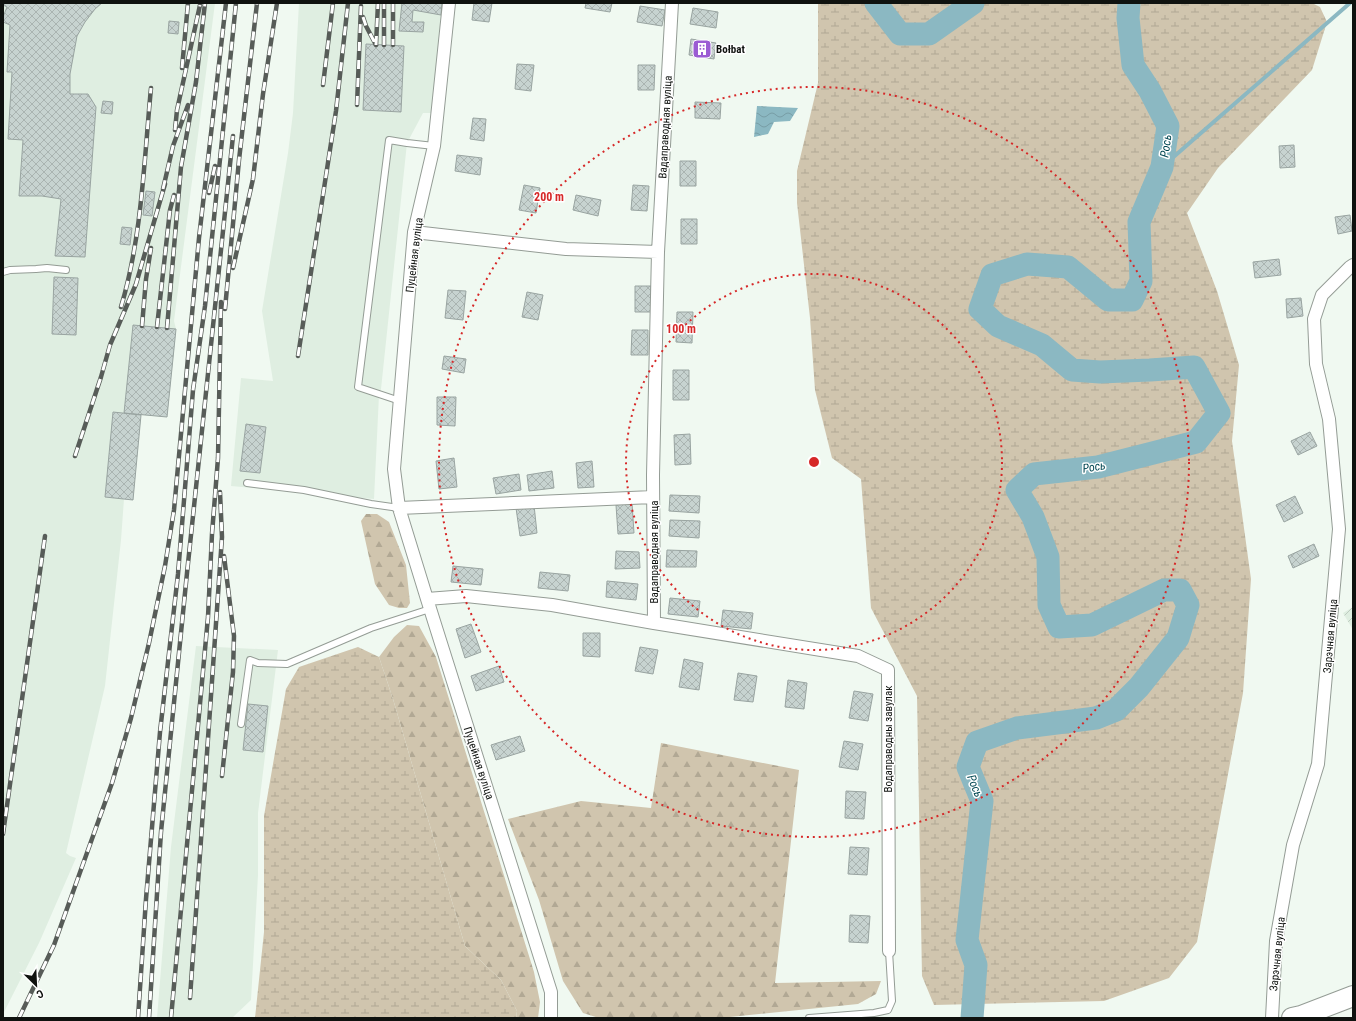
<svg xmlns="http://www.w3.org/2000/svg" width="1356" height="1021" font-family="'Roboto Condensed',sans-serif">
<defs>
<pattern id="industrial-furrows" width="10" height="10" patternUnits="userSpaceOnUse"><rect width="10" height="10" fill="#dfeee1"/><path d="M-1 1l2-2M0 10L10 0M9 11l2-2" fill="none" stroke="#becbc0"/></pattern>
<pattern id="forest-firs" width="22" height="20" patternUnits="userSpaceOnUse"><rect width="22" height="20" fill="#d0c5ae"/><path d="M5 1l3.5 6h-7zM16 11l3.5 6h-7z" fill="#b1a894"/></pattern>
<pattern id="wetland-marsh" width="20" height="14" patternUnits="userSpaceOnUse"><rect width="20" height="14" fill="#d0c5ae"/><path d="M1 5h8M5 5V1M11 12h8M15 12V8" fill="none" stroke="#b1a894"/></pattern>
<pattern id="water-waves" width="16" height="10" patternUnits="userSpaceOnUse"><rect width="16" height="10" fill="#8bb8c2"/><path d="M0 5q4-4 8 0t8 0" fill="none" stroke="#779da6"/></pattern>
<pattern id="building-cross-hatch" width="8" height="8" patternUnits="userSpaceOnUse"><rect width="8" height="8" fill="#c7d3d0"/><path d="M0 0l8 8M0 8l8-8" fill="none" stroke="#aab4b1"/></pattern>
</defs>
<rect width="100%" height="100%" fill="#f0f9f1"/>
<path fill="#dfeee1" d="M3,3H215L174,321L176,329L167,417L141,415L133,500L124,499L121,540L105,686L66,853L70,856L76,858L39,943L3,1014Z
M299,3H442L433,113H423L407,143L381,389L379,395L374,499L231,486L241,378L273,381L262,311L288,153L293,113Z
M196,646L278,650L258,813V875L251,1000L232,1018H157L171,847Z"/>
<path fill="url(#industrial-furrows)" d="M1353,607V630L1343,613Z"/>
<path fill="url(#forest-firs)" d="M366,514H377L389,522L406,565L410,603L407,608H399L389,605L375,584L361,521Z
M407,625L419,626L436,657L534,972L540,1002L538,1018H516L517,1011L501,980L465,946L393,699L379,657L394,637Z
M661,743L799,770L775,983L881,981L876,994L858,1004L720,1018H599L583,1013L563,981L539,900L508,819L581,801L651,808Z"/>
<path fill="url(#wetland-marsh)" d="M818,3H1312L1320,7L1327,22L1312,70L1218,168L1187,213L1217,291L1239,365L1232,441L1251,579L1243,693L1197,942L1169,978L1104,1001L934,1005L922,976L917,696L871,608L861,479L832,458L815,390L810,318L797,203V171L818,83Z
M358,647L379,657L393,699L465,946L501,980L517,1011L516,1018H255L264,932V816L286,689L299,667Z"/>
<path fill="url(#water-waves)" d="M757,106L798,108L790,121L774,122L768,134L754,137Z"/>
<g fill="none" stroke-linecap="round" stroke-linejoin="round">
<path stroke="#8bb8c2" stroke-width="4" d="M1162,167L1350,3"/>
<path stroke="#8bb8c2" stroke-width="23" d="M876,3L900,34H929L973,3
M972,1018L976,965L967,940L982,801L968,767L977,742L1017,728L1096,718L1116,710L1139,687L1178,638L1188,605L1180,590H1164L1092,625L1059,627L1049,605L1048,557L1033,517L1017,490L1034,474L1098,467L1196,442L1219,413L1194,367L1150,370L1100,372L1072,370L1042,345L998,326L980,309L992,275L1027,264L1068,267L1108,300H1132L1141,281L1139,222L1162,167L1168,126L1150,91L1133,65L1128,18L1129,3"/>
</g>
<path fill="url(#building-cross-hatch)" stroke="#99a4a1" d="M3,3H102L95,9L85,22L77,36L70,74V94H88L96,107L85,257L55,256L61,199L42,196H19L23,140L8,139L12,72H7L10,25L3,22V17L7,7L3,5Z
M402,3H442L441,15L413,10L412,22H424L423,32L399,31Z
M474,3H492L489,22L472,20Z
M586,3H612L610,12L585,8Z
M640,6L665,10L662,26L637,22Z
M693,8L718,12L716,28L690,24Z
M169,21L179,22L178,34L168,33Z
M691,39L716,43L714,59L689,55Z
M366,44L404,46L401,112L363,110Z
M517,64L534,65L531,91L515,89Z
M638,65H655L654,90H638Z
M103,101L113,102L112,114L101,113Z
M695,102L721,103L720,119L695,118Z
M473,118L486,119L484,141L470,139Z
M1294,145L1295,167L1280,168L1279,146Z
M457,155L482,158L480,175L455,171Z
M680,161H696V186H680Z
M524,185L540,188L536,213L519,210Z
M633,185L649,186L647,211L631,210Z
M146,191L155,192L152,216L143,215Z
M576,195L601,200L598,216L573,210Z
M1350,215L1352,231L1338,234L1335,217Z
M681,219H697V244H681Z
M122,227L132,228L130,245L120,244Z
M1279,259L1281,275L1255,278L1253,262Z
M54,277L78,278L76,335L52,334Z
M635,286H651V312H635Z
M448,290L466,291L463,320L445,318Z
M527,292L543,295L538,320L522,317Z
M1301,298L1303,316L1287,318L1286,299Z
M677,312H693L692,343L676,342Z
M133,325L176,329L167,417L124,413Z
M632,330H648V355H631Z
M444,356L466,359L464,373L442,369Z
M673,370H689V400H673Z
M437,397H456L455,426L437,425Z
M113,412L141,415L133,500L105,497Z
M246,424L266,427L260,473L240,471Z
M1310,432L1317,446L1298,455L1291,441Z
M690,434L691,464L675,465L674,435Z
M454,458L457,487L439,489L436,461Z
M592,461L594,487L578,488L576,463Z
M552,471L554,488L529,491L527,475Z
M519,474L521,490L496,494L493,478Z
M670,495L700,496L699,513L669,511Z
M1295,496L1303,513L1284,522L1276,505Z
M632,503L634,533L618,534L616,505Z
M534,505L537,533L520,536L516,508Z
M670,520L700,521L699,538L669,536Z
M1314,544L1319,556L1293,568L1288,556Z
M667,550L697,551L696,567H666Z
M616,551L639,552L640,568L615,569Z
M453,566L483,569L481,585L451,582Z
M540,572L570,575L568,591L538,588Z
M607,581L638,584L636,600L606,597Z
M670,598L700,601L698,617L668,614Z
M723,610L753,613L751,629L721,626Z
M471,624L481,652L465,658L456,629Z
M583,633H600V657L583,656Z
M640,647L658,650L653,674L635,671Z
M684,659L703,663L699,690L679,687Z
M499,666L504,682L476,691L471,676Z
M738,673L757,676L753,702L734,700Z
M788,680L807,683L804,709L785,707Z
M854,691L873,694L868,721L849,718Z
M248,704L268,706L263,752L243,750Z
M520,736L525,751L496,760L491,745Z
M844,741L863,744L858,770L839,767Z
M846,791L866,792L864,819L845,818Z
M850,847L869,848L867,875L848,874Z
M850,915L870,916L868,943L849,942Z"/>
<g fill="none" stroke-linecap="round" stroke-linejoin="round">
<defs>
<path id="service" d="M3,272L10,270L36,269L47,268L66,270
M400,401L358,387L389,140L407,143L434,146
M247,483L304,490L371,504L399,508
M241,724L250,660L258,663L287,664L371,628L430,609
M809,1018L874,1013L888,1010L892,1001L889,951"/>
<path id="minor" d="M449,3L434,146L414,232L394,469L399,508L427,599L551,992V1018
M414,232L566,249L658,252L653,475L654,623L552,605L466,596L427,599
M658,252L672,3
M399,508L653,497
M654,623L858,656L888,670L889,951
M1272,1018L1276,941L1293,845L1318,764L1339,529L1329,419L1316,364L1314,319L1322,295L1350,267L1353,265"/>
<path id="primary" d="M1292,1018L1301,1016L1353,996"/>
</defs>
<use href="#service" stroke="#949c95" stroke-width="8"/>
<use href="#minor" stroke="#949c95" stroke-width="14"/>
<use href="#primary" stroke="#949c95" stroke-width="22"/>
<use href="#service" stroke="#fff" stroke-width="6"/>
<use href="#minor" stroke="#fff" stroke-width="12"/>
<use href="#primary" stroke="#fff" stroke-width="20"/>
<defs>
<path id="rail" d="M393,3V45
M363,17L366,26L376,45
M376,45L378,3
M384,45V3
M182,68L188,3
M323,85L333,3
M357,105L361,6
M175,130L177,110L200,5
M163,189L173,146L188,105
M209,193L215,166
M233,268L253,179L263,94L277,3
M121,307C142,237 144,161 151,88
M225,309L239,160L257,3
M142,326L146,279L151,248
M157,327L170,210L174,195
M167,328L181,167L196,82L205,3
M298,356L336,111L348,3
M75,456L101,377L110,345L136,284L165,184
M222,776L233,672L234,636L224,556
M3,834L45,536
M190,998L222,537L220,492
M19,1018L54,945L112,783L131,718L149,643L165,566L174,510L199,238L226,3
M138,1018L146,899L160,732L178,574L193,390L205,306L236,3
M149,1018L161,832L187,573L233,136
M171,1018L208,617L212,534L218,458L221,302"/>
</defs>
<use href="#rail" stroke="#575c58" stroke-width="4.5"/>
<use href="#rail" stroke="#fff" stroke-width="3" stroke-dasharray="9" stroke-linecap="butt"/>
</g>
<g fill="none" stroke="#d62828" stroke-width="2" stroke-dasharray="2 4">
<circle cx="814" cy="462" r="188"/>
<circle cx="814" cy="462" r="375"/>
</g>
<defs>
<symbol id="building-square" viewBox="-11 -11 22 22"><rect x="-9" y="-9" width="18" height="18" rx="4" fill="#9b5cd3" stroke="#fff"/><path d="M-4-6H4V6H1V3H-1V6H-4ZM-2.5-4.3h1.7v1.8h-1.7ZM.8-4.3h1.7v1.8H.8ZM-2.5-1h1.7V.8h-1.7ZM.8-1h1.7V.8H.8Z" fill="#fff"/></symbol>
</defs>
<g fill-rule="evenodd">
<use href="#building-square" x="691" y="38" width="22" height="22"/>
</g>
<g text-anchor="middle" stroke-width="3" stroke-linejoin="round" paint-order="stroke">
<g font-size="11" font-weight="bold" fill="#0f120f" stroke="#fff" text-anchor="start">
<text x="716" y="53">Bołbat</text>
</g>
<g font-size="11" fill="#0f120f" stroke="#fff">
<text transform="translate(665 127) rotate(-87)" y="4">Вадаправодная вуліца</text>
<text transform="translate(414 255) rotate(-83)" y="4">Пуцейная вуліца</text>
<text transform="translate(654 552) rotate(-90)" y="4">Вадаправодная вуліца</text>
<text transform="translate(1330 636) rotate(-85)" y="4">Зарэчная вуліца</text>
<text transform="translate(888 739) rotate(-90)" y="4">Водаправодны завулак</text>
<text transform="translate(479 763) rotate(72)" y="4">Пуцейная вуліца</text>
<text transform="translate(1277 954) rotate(-84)" y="4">Зарэчная вуліца</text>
</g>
<g font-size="12" font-style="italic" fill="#004651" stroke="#fff">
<text transform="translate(1166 146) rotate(-82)" y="4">Рось</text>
<text transform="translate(1094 467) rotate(-9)" y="4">Рось</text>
<text transform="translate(975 786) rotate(68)" y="4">Рось</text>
</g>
</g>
<circle cx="814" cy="462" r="6" fill="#d62828" stroke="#fff" stroke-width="2"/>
<g font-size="12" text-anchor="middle" font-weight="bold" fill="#d62828" stroke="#fff" stroke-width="3" stroke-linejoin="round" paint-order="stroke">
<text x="549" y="201">200 m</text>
<text x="681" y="333">100 m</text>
</g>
<rect width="1356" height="1021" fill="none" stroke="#0f120f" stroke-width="8"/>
<g transform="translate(36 985) rotate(156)" stroke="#ffffff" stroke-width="3" paint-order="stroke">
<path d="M0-3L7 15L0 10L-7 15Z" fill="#0f120f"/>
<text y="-6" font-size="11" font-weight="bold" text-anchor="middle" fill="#0f120f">С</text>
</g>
</svg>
